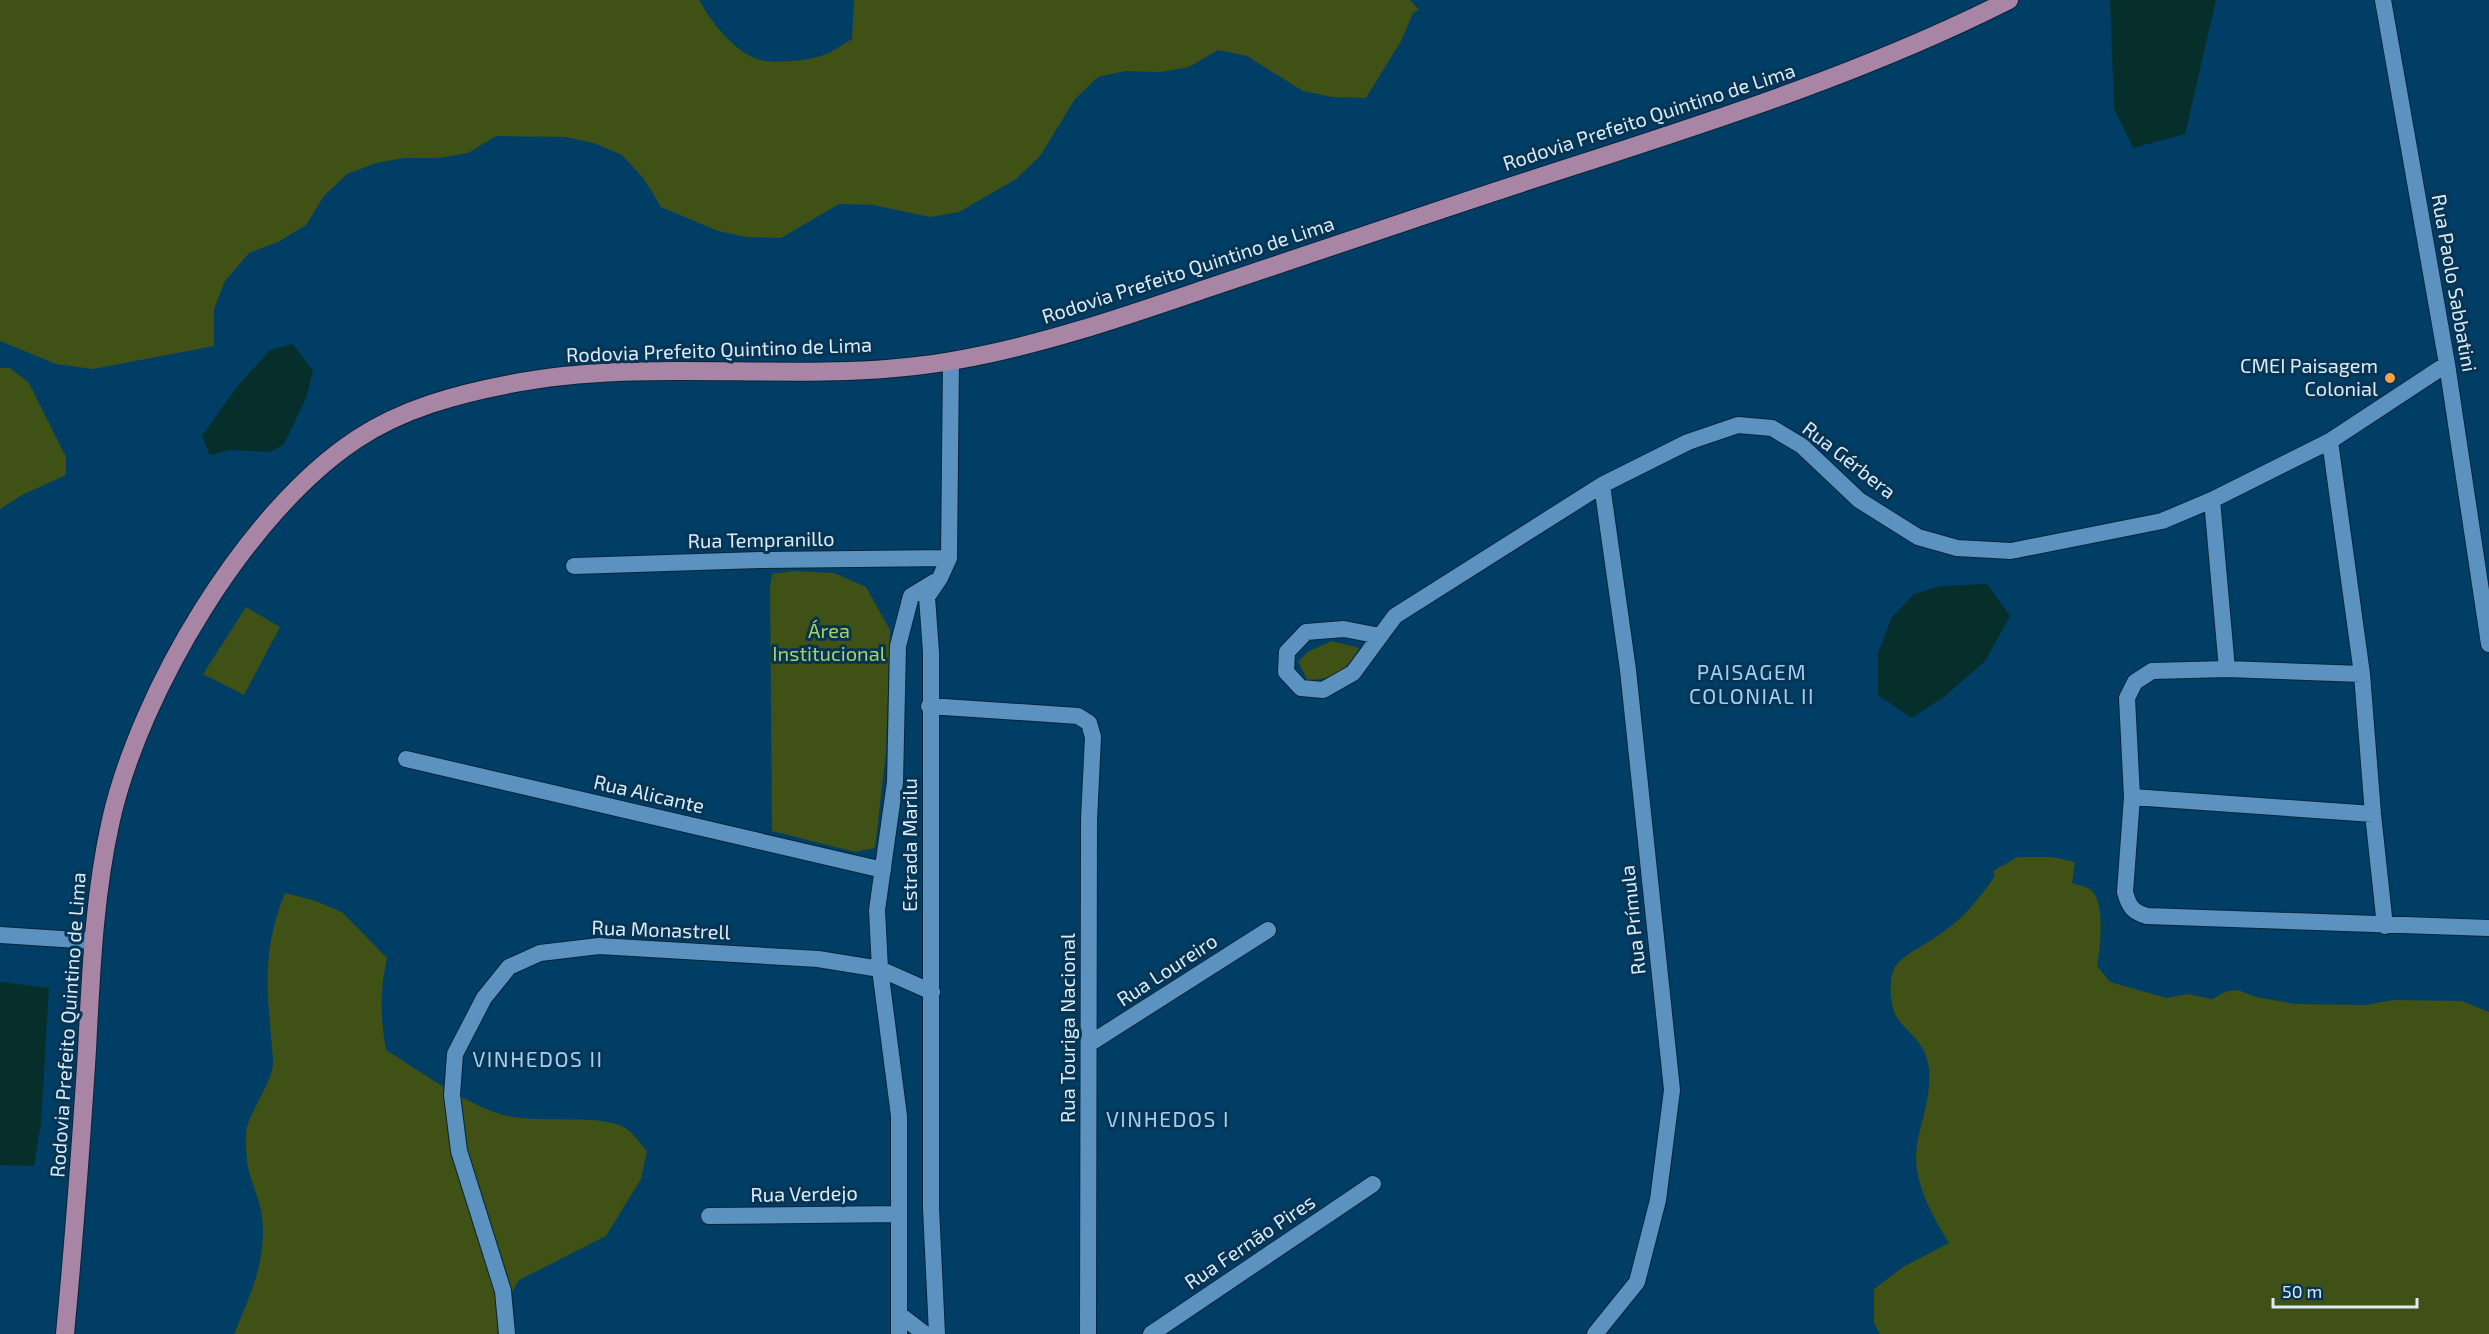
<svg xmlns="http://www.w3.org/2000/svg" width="2489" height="1334" font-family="'Exo 2',sans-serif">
<rect width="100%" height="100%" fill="#003e66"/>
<path fill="#3f5115" d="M0,0H699C712,23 734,52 760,60C774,64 811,60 824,55C834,51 843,44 852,39L854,0H1410L1419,10L1413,13L1401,41L1366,98L1332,97L1303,91L1247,56L1218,50L1189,67L1161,72L1126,71L1098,77L1075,99L1040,156L1016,179L959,212L930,217L873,205L839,204L781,238L746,237L718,231L661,207L644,179L622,155L594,143L565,137L496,136L468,153L439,158H405L376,163L347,174L324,196L306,225L278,242L249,253L225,281L214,309V346L93,369L56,364L0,341Z
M0,368H10L29,383L66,457V475L22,495L0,509Z
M793,571L834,573L866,587L890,630L886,752L875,848L855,852L772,831L770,587L772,574Z
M246,607L280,627L244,695L203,674Z
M1332,641L1359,648C1346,672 1335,679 1307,680L1298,661L1309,651Z
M2018,857H2052L2075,862L2072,883C2077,885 2086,886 2091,890C2106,902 2100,949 2097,966L2110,982L2167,998L2187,994L2212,999L2227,991L2238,990L2256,997L2296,1004L2365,1005L2393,1000L2462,1001L2489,1012V1334H1880L1874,1323V1289L1903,1267L1949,1243C1934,1218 1917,1189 1916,1159C1916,1130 1932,1102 1929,1069C1926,1041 1908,1035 1896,1016C1890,1005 1889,983 1893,971C1897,960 1910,953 1920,947C1957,925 1970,911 1995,876L1993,871Z
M285,893L313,900L342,912L387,958C380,990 380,1017 386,1050C422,1072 457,1099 497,1113C533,1126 599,1112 625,1128C633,1132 640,1144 647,1151L641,1179L606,1236L519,1280L502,1309L497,1334H234C251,1294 269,1255 261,1211C258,1195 247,1172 247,1159C246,1149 245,1136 247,1127C252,1107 275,1079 273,1059C268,997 260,954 285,893Z"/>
<path fill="#062f2b" d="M2110,0H2216L2185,134L2133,148L2114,108Z
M293,344L313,371L306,398L284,444L270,452L231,450L210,455L202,436L236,388L270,350Z
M1987,584L2010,616L1985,661L1945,696L1912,718L1878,695V653L1892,617L1914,594L1941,586Z
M0,982L49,988L41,1123L34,1166L0,1165Z"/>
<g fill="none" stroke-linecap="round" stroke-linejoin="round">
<defs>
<path id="minor" d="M2383,0L2447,364L2489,644
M2330,441L2362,674L2373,814L2385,926
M2212,500L2227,669
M574,566L760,560L949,558
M1380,636L1344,629L1306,632L1287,652L1286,672L1301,688L1323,690L1353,673L1395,616L1602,485L1688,442L1738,425L1772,428L1802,446L1859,500L1918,537L1957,548L2011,551L2162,521L2212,500L2330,441L2447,364
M2362,674L2227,669L2152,671L2135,682L2127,698L2132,797L2125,892C2129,907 2133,912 2147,916L2489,928
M929,706L1078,716L1089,723L1093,737L1089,820L1088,1334
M406,759L883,870
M2132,797L2373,814
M0,935L93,941
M1089,1044L1268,930
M709,1216L898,1214
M899,1314L925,1334
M507,1334L503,1291L459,1151L452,1095L455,1054L484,998L509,967L540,953L599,946L818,959L880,969L932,992
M899,1334V1116L880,969L877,910L895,782L898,646L911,596L934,582
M937,1334L931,1208V652L927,597L940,578L949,558L951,361
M1151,1334L1373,1184
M1595,1334L1637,1282L1658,1200L1672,1090L1628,670L1602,485"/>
<path id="primary" d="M65,1334C74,1239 81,1145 87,1050C91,973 94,895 111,820C140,692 246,512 357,439C402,409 457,394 510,384C657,355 810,387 957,360C1042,345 1123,317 1205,289C1286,262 1368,234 1449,207C1638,143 1831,90 2009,0"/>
</defs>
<use href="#minor" stroke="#07243a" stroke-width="18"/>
<use href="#primary" stroke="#07243a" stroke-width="20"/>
<use href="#minor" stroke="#5b92bf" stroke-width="16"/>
<use href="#primary" stroke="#a884a5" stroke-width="18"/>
</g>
<circle fill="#f6a247" stroke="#073453" stroke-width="2" cx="2390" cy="378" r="6"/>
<g text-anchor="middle" stroke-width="6" stroke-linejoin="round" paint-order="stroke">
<g font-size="20" fill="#daebf9" stroke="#073453">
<text transform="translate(1649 117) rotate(-18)" y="7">Rodovia Prefeito Quintino de Lima</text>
<text transform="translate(1188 270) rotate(-18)" y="7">Rodovia Prefeito Quintino de Lima</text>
<text transform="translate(2454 283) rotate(80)" y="7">Rua Paolo Sabbatini</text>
<text transform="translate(719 350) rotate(-2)" y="7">Rodovia Prefeito Quintino de Lima</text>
<text transform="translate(1849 460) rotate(38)" y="7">Rua Gérbera</text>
<text transform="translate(761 540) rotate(-1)" y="7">Rua Tempranillo</text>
<text transform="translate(649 794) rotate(13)" y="7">Rua Alicante</text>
<text transform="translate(910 845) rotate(-90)" y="7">Estrada Marilu</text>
<text transform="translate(1633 920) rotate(-96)" y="7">Rua Prímula</text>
<text transform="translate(661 930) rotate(2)" y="7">Rua Monastrell</text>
<text transform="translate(1167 970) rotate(-33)" y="7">Rua Loureiro</text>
<text transform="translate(68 1025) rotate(-86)" y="7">Rodovia Prefeito Quintino de Lima</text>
<text transform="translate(1068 1028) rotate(-90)" y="7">Rua Touriga Nacional</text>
<text transform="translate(804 1194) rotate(-1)" y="7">Rua Verdejo</text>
<text transform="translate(1250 1242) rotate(-34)" y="7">Rua Fernão Pires</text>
</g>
<g font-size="20" fill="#daebf9" stroke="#073453" text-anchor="end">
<text x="2378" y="373">CMEI Paisagem<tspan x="2378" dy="23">Colonial</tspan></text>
</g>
<g font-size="20" fill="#acd064" stroke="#073453">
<text x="829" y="638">Área<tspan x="829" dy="23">Institucional</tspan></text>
</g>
<g font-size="21" letter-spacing="1.5" fill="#a2cff5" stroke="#073453">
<text x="1752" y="680">PAISAGEM<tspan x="1752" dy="24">COLONIAL II</tspan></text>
<text x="538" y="1067">VINHEDOS II</text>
<text x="1168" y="1127">VINHEDOS I</text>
</g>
</g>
<path d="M2273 1298v9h144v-9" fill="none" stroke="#daebf9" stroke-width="3"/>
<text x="2282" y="1298" font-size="18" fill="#daebf9" stroke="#073453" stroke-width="4.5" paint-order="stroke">50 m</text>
</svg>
